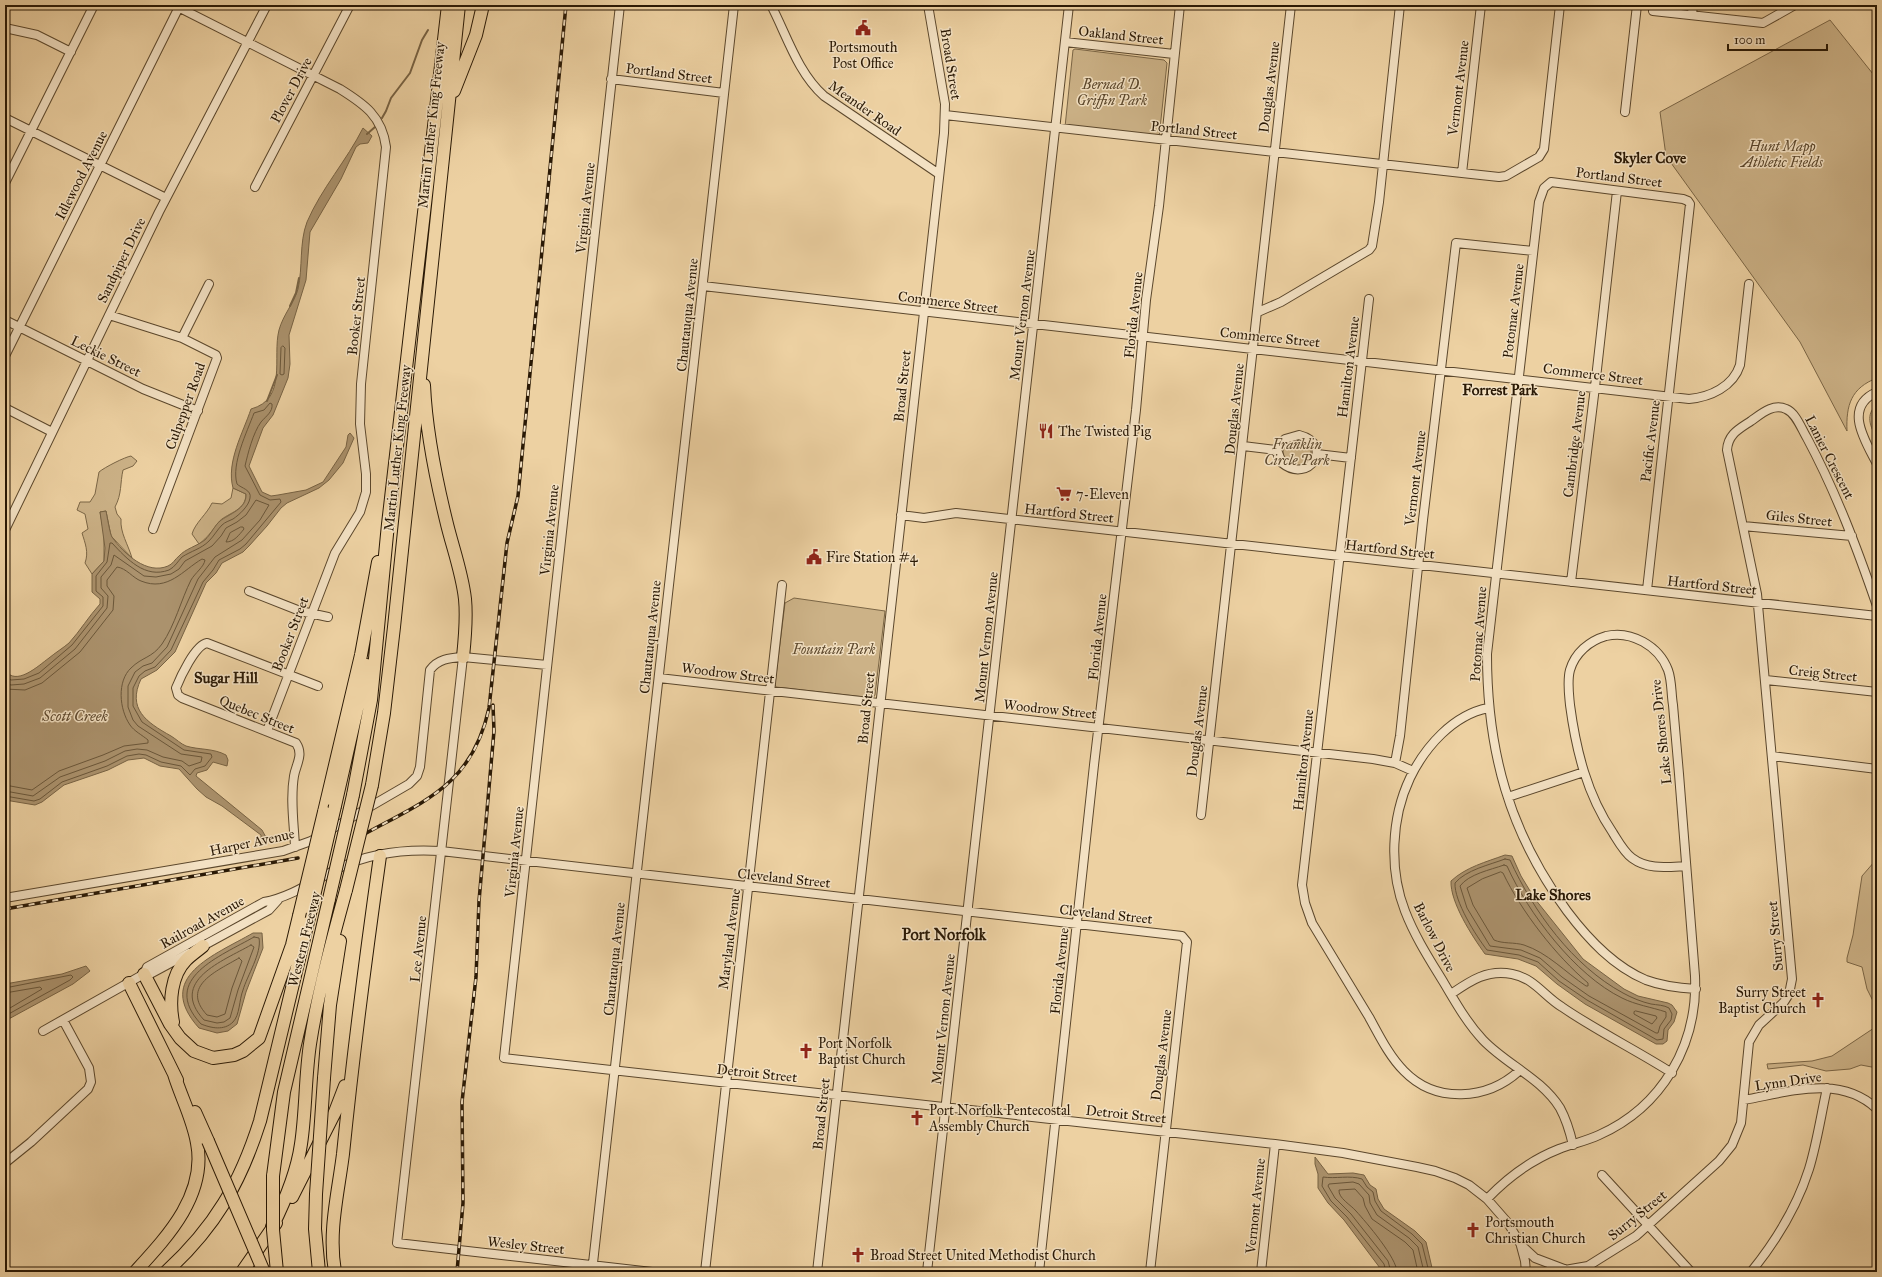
<svg xmlns="http://www.w3.org/2000/svg" width="1882" height="1277" font-family="'IM FELL Great Primer',serif">
<rect width="100%" height="100%" fill="#edd1a2"/>
<filter id="stains"><feTurbulence type="fractalNoise" baseFrequency=".005" numOctaves="4"/><feColorMatrix values="0 0 0 0 .2 0 0 0 0 .09 0 0 0 0 .02 0 0 0 .5 -.17"/></filter>
<radialGradient id="worn" r=".72"><stop offset=".6" stop-color="#630" stop-opacity="0"/><stop offset="1" stop-color="#630" stop-opacity=".3"/></radialGradient>
<path fill="#ccb287" stroke="#7b6646" d="M1830,20L1877,79V378C1851,388 1846,405 1847,431L1800,342L1666,156L1660,112Z
M1075,49L1164,60L1167,63L1159,138L1065,127L1073,50Z
M1877,404V439C1870,426 1865,415 1877,404Z
M1283 452a14 14 0 1 1 28 0a14 14 0 1 1-28 0Z
M131,456L137,461L133,466L123,470C120,483 122,494 115,507L117,514L121,519C120,533 128,544 132,558L111,536L106,511L100,512L104,534V561L92,574L85,563C89,552 85,543 82,533L88,529L85,514L77,510L80,502H90L95,494L99,472C105,467 125,457 131,456Z
M233,488L246,494C246,512 225,513 218,523C212,531 208,537 199,544L192,534C195,523 207,514 212,503L222,504L231,498Z
M794,598L885,611L875,695L873,698L776,687L775,684L785,603Z
M1877,852V907L1875,918L1877,923V1009L1867,989L1862,967L1847,962V958L1853,935L1862,876L1875,861Z
M1877,1026V1068L1861,1065L1850,1069L1826,1071L1803,1065L1768,1069L1767,1064L1812,1061L1832,1056Z"/>
<path fill="#ab926d" stroke="#776243" d="M363,128L372,136L368,143L360,144L356,147L341,179L310,232L306,280L289,335L290,364L288,378L273,415L263,428L249,466L262,492L271,496L278,495L306,490L323,482L346,447L348,435L350,433L354,438L343,463L329,480L319,488L287,503L281,508L267,526L249,546L243,552L222,563L216,573L206,583L175,652L157,670L141,679C127,709 146,722 171,736C176,739 181,744 186,746C199,750 213,748 226,755L228,760L227,766L213,762L207,770L197,773L196,776L262,830L268,841L262,843H255L261,837V835L222,806L206,797L197,789L179,769L160,766L144,758L128,760L108,770L64,785L42,802L35,805L5,800V670C16,687 38,666 49,658C55,653 63,648 69,643C80,631 89,616 100,604V599L92,592V574L104,561L105,548L100,512L106,511C107,516 110,534 112,537C124,554 147,575 168,566C173,564 175,559 179,556C185,549 197,546 205,540C211,534 215,525 220,521C229,514 247,509 246,494L233,488C226,462 243,433 251,409C288,399 272,357 279,330C283,315 294,303 298,289C303,267 299,243 307,222C321,189 347,160 363,128Z
M1505,855L1512,856L1521,876L1535,899L1583,959L1624,989L1638,996L1668,1003L1672,1005L1677,1012L1674,1022L1668,1030L1667,1041L1663,1044H1656L1585,1004L1557,984L1536,966L1518,959L1485,954C1472,936 1450,902 1451,881C1466,867 1486,862 1505,855Z
M253,933H262L263,948L246,992L237,1024L228,1031L217,1033L199,1028C153,977 215,955 253,933Z
M86,966L90,971L73,984L5,1021V984L62,974Z
M1315,1157L1328,1174L1353,1173L1364,1175L1370,1185L1376,1189L1378,1199L1384,1209L1415,1231L1426,1242L1433,1272H1383L1344,1220L1328,1203L1318,1188V1174L1315,1164Z"/>
<g fill="none" stroke-linecap="round" stroke-linejoin="round">
<path stroke="#6a5639" stroke-width="1" d="M283,346L285,348L284,374L282,375L280,374L281,348Z
M241,527H243L244,529C239,535 234,542 226,542L230,533Z
M5,677L11,680L24,679L39,673L72,645L103,606V597L96,591V576L107,562L110,543H112C127,559 145,579 169,570C175,567 178,561 182,557C191,551 201,549 209,541C214,536 217,530 222,525C225,522 229,521 233,519C239,515 249,506 250,498C252,490 241,488 237,484C231,464 247,432 254,413L264,410L270,403L272,404C273,412 266,416 261,422C253,433 248,453 245,466L260,495L270,500L280,499L281,502L246,544L240,549L219,560L213,570L203,582L171,650L155,667L145,671L139,676L133,688V706L142,722L184,750L211,754L212,757L205,766L195,769L190,775L181,766L161,762L146,755L139,754L127,756L107,766L62,782L40,799L34,801L5,796
M5,683L11,685L24,684L40,678L75,649L107,608L108,596L101,588V577L111,565L114,555L144,576L156,577L171,574L179,569L185,561L212,546L221,536L226,528L237,522L246,515L256,500L269,505L260,520L242,540L215,557L198,579L167,647L152,663L143,666L135,672L128,686V707L133,720L138,726L181,754L202,757L201,762L189,766L182,761L163,757L147,750L137,749L125,751L105,761L60,777L33,796L5,791
M5,689L25,690L42,683L80,652L113,610L114,596L107,586V580L117,567C126,568 133,578 141,581C168,592 183,570 202,559L205,560C204,567 195,573 191,580C181,600 175,625 162,644C152,658 142,657 131,668C117,681 119,709 130,725C134,731 142,735 148,740V743L124,746L103,755L59,771L32,790L5,785
M1505,859L1510,860C1533,911 1573,966 1623,993C1632,998 1642,1002 1651,1004C1657,1005 1664,1005 1669,1008L1672,1014L1671,1020L1664,1029L1663,1039L1657,1040L1587,1000L1559,981L1538,962L1519,955L1487,950C1476,936 1454,901 1455,883C1466,870 1489,865 1505,859Z
M1504,865L1507,866C1528,913 1575,975 1622,998C1636,1005 1651,1007 1666,1012V1017L1660,1026L1658,1033H1656L1589,996L1562,977L1540,958L1521,950L1490,946L1467,908L1460,886C1469,874 1490,870 1504,865Z
M1501,872L1503,873C1521,911 1556,956 1588,983V986H1586C1565,972 1548,953 1524,945C1514,942 1503,944 1494,940L1473,905L1467,888L1482,879Z
M254,937L259,938C262,953 247,976 243,990C239,1000 240,1015 233,1022C224,1031 211,1028 201,1024C159,979 221,956 254,937Z
M251,945L254,947L238,990L230,1018L224,1022L217,1023L204,1020C168,981 223,961 251,945Z
M239,958L242,961L232,988L225,1014L217,1017L207,1015C180,986 217,971 239,958Z
M5,988L71,975L73,977L70,980L5,1016
M5,993L40,987L42,989L5,1011
M1636,1011L1656,1016L1657,1018L1652,1024L1634,1014V1012Z
M1386,1272L1384,1264L1347,1217L1331,1201L1322,1186L1323,1177C1335,1179 1350,1175 1362,1179L1367,1187L1373,1192L1375,1201L1381,1211L1412,1234L1422,1244L1429,1272
M1391,1272L1388,1261L1351,1214L1335,1198L1328,1186L1329,1184L1353,1182L1359,1184L1369,1195L1370,1203L1377,1215L1409,1238L1418,1247L1424,1272
M1397,1272C1397,1258 1366,1222 1356,1211C1351,1205 1338,1198 1339,1190L1355,1189L1363,1198L1365,1206L1372,1219L1405,1242L1413,1250L1418,1272"/>
<path stroke="#776243" stroke-width="2" d="M382,118L386,111L391,98L410,73L422,40L428,30
M367,134L375,127
M290,306L296,293L299,278
M267,401L277,375"/>
<defs>
<path id="minor" d="M174,5L340,89C364,104 382,116 386,147L361,384L360,424L366,474V492L360,512L335,553L267,731
M620,5L504,1058L1275,1144L1343,1153L1417,1167L1435,1171L1455,1178L1469,1185L1487,1199L1508,1223L1521,1245L1535,1258L1564,1269
M771,5C787,36 798,73 824,96L939,174
M1653,11L1763,23L1795,5
M1692,15L1693,5
M5,28L37,35L71,52
M1065,42L1174,54
M611,79L724,93
M1625,112L1637,5
M945,115L1462,173L1499,177L1506,176L1539,157L1544,149L1560,5
M5,118L166,198
M1462,173L1481,5
M5,183L94,5
M255,187L350,5
M703,286L1689,399C1710,397 1733,387 1740,365L1749,284
M1369,299L1302,885L1305,903L1312,923C1331,954 1350,986 1369,1017C1379,1035 1389,1056 1404,1071C1436,1104 1487,1100 1519,1071
M1258,312L1281,302L1369,250L1372,246L1379,202L1400,5
M109,315L182,338L216,355L217,358L153,529
M5,320L143,389L198,411
M182,338L209,284
M5,356L180,5
M1877,392C1842,407 1866,442 1877,464
M5,408L52,432
M1299,435C1335,444 1309,485 1282,463L1277,450L1285,439Z
M1243,446L1277,450
M1317,454L1351,458
M901,515L924,518L956,513L1877,616
M1743,526L1852,536
M5,530L159,212L267,5
M1571,582L1595,387L1617,191
M1647,590L1690,204L1688,201L1683,199L1551,182L1544,188L1539,202L1487,654C1487,751 1509,832 1567,911C1588,939 1613,966 1646,980C1662,986 1679,988 1696,989
M249,591L300,611L328,617
M463,657L397,1243L652,1272
M659,678L1373,759L1395,763L1413,771
M1766,680L1877,692
M1488,708C1453,715 1425,747 1410,778C1391,818 1389,870 1405,911C1415,937 1430,960 1444,983C1456,1003 1467,1023 1483,1040C1507,1065 1541,1078 1560,1108C1566,1119 1570,1132 1573,1145
M1772,756L1877,769
M1395,763L1400,736L1423,520L1456,243L1533,251
M1508,797L1584,772
M1201,815L1291,5
M295,847C294,824 290,799 294,776C296,764 304,755 296,743L182,698L178,695L176,688C180,678 195,645 207,643L318,686
M5,898L283,851L311,841L409,784L417,776L420,767L430,670C438,659 449,658 463,657L547,665
M199,948L269,910L278,900
M144,974L147,967L264,902C291,897 315,880 339,868C370,853 408,849 441,851L1182,936L1187,942L1150,1272
M1451,994C1470,981 1487,969 1512,974C1534,978 1544,996 1562,1007C1597,1031 1636,1050 1672,1073
M43,1031L144,974H150L189,953
M1744,1100C1789,1092 1840,1074 1877,1109
M5,1163L31,1142L88,1089L91,1082L89,1068L63,1020
M1602,1175L1691,1272
M1487,1199C1508,1177 1531,1160 1559,1149C1572,1144 1586,1141 1599,1135C1662,1107 1698,1045 1695,976C1690,909 1684,842 1679,774C1677,751 1675,728 1673,705C1671,693 1672,681 1668,670C1659,646 1631,630 1606,636C1589,641 1575,653 1570,670C1567,681 1569,694 1570,705C1576,750 1587,795 1613,833C1618,841 1624,852 1632,858C1648,870 1667,867 1686,866
M1521,1246L1525,1261L1526,1272
M1559,1271L1588,1266L1636,1236L1719,1161L1732,1145L1741,1123L1749,1042L1759,1025L1784,1002L1789,994L1792,979L1757,594L1727,450C1728,434 1739,429 1751,421C1761,414 1773,403 1786,409C1796,413 1801,428 1807,438C1836,492 1857,548 1877,606
M592,1272L734,5
M705,1272L782,585
M817,1272L944,133L945,104L928,5
M927,1272L1069,5
M1039,1272L1094,765L1136,410L1146,300L1159,206L1180,5
M1261,1272L1275,1144
M1751,1272C1776,1241 1797,1207 1809,1169C1817,1143 1821,1115 1827,1088"/>
<path id="highway" d="M454,91L476,35L483,5
M424,385C426,430 435,475 446,520C452,546 462,572 465,599C467,619 465,638 463,657
M372,785L384,713L394,627L459,5
M353,795L371,700L388,524L448,5
M335,806L367,665
M324,812L361,655L378,562
M144,974L170,1024L180,1038L194,1051L213,1058L234,1055L243,1051L259,1038L292,945L299,916
M129,983L177,1080
M173,1022C169,1002 171,975 186,960C191,955 197,951 203,946
M324,1078L330,1005L340,941
M195,1112L208,1141
M273,1176L284,1092L329,899
M292,1197L335,1112L345,1086
M272,1227C285,1201 297,1173 301,1144C306,1111 305,1077 310,1044C318,992 332,941 346,890
M135,1272C167,1237 207,1195 197,1143C193,1119 181,1097 174,1074
M166,1272C215,1227 240,1184 260,1121L311,909
M242,1272L276,1223
M335,1272C328,1232 338,1194 343,1154C353,1055 366,955 380,856"/>
</defs>
<use href="#minor" stroke="#5b472c" stroke-width="10"/>
<use href="#highway" stroke="#2a1905" stroke-width="14"/>
<use href="#minor" stroke="#f3e1c3" stroke-width="8"/>
<use href="#highway" stroke="#edd1a2" stroke-width="12"/>
<defs>
<path id="rail" d="M361,836C424,801 472,786 489,708L507,543L518,496L566,5
M5,909L298,858
M457,1272L463,1203L462,1102L476,977L479,901L494,731L493,705"/>
</defs>
<use href="#rail" stroke="#2a1905" stroke-width="3.5"/>
<use href="#rail" stroke="#f3e1c3" stroke-width="2" stroke-dasharray="6" stroke-linecap="butt"/>
<defs>
<path id="highway-bridge" d="M346,890L372,785
M329,899L353,795
M311,909L335,806
M299,916L324,812
M208,1141L264,1272
M273,1176V1230L277,1272
M319,1272L315,1229L316,1194L324,1078"/>
</defs>
<use href="#highway-bridge" stroke="#2a1905" stroke-width="14" stroke-linecap="butt"/>
<use href="#highway-bridge" stroke="#edd1a2" stroke-width="12"/>
</g>
<defs>
<symbol id="civic-bare" viewBox="-9 -9 18 18"><path d="M-.6-6.5H3V-4.5H.6V-3L4-1V1h2V6H-6V1h2V-1L-.6-3ZM-1.2 2.5V6h2.4V2.5Z" fill="#8f2418" stroke="#f3e1c3" stroke-width="2.5" paint-order="stroke"/></symbol>
<symbol id="restaurant-bare" viewBox="-9 -9 18 18"><path d="M-5-6h1v4h1v-4h1v4h1v-4h1v5L-1.5 .5V6h-2V.5L-5-1ZM5-6V6H3V1.5H1.5Q1.5-4 5-6Z" fill="#8f2418" stroke="#f3e1c3" stroke-width="2.5" paint-order="stroke"/></symbol>
<symbol id="supermarket-bare" viewBox="-9 -9 18 18"><path d="M-6-5.5h2.5l.6 2H6L4.5 2H-2.5L-4.4-4H-6ZM-1.5 3.2a1.3 1.3 0 1 0 .1 0ZM3 3.2a1.3 1.3 0 1 0 .1 0Z" fill="#8f2418" stroke="#f3e1c3" stroke-width="2.5" paint-order="stroke"/></symbol>
<symbol id="church-bare" viewBox="-9 -9 18 18"><path d="M-1.2-6h2.4v3.5h3.3v2.4h-3.3V6h-2.4V-.1h-3.3v-2.4h3.3Z" fill="#8f2418" stroke="#f3e1c3" stroke-width="2.5" paint-order="stroke"/></symbol>
</defs>
<g fill-rule="evenodd">
<use href="#civic-bare" x="852" y="17" width="22" height="22"/>
<use href="#restaurant-bare" x="1035" y="420" width="22" height="22"/>
<use href="#supermarket-bare" x="1053" y="483" width="22" height="22"/>
<use href="#civic-bare" x="803" y="546" width="22" height="22"/>
<use href="#church-bare" x="1807" y="989" width="22" height="22"/>
<use href="#church-bare" x="795" y="1040" width="22" height="22"/>
<use href="#church-bare" x="906" y="1107" width="22" height="22"/>
<use href="#church-bare" x="1462" y="1219" width="22" height="22"/>
<use href="#church-bare" x="847" y="1244" width="22" height="22"/>
</g>
<g text-anchor="middle" stroke-width="3" stroke-linejoin="round" paint-order="stroke">
<g font-size="14" fill="#2a1905" stroke="#f3e1c3">
<text transform="translate(1121 35) rotate(6)" y="5">Oakland Street</text>
<text transform="translate(951 64) rotate(81)" y="5">Broad Street</text>
<text transform="translate(669 73) rotate(7)" y="5">Portland Street</text>
<text transform="translate(1269 87) rotate(-83)" y="5">Douglas Avenue</text>
<text transform="translate(1458 88) rotate(-83)" y="5">Vermont Avenue</text>
<text transform="translate(291 90) rotate(-62)" y="5">Plover Drive</text>
<text transform="translate(865 108) rotate(35)" y="5">Meander Road</text>
<text transform="translate(431 125) rotate(-84)" y="5">Martin Luther King Freeway</text>
<text transform="translate(1194 130) rotate(6)" y="5">Portland Street</text>
<text transform="translate(81 175) rotate(-63)" y="5">Idlewood Avenue</text>
<text transform="translate(1619 177) rotate(7)" y="5">Portland Street</text>
<text transform="translate(585 208) rotate(-84)" y="5">Virginia Avenue</text>
<text transform="translate(121 260) rotate(-64)" y="5">Sandpiper Drive</text>
<text transform="translate(948 302) rotate(7)" y="5">Commerce Street</text>
<text transform="translate(1513 311) rotate(-83)" y="5">Potomac Avenue</text>
<text transform="translate(687 315) rotate(-84)" y="5">Chautauqua Avenue</text>
<text transform="translate(1022 315) rotate(-83)" y="5">Mount Vernon Avenue</text>
<text transform="translate(1133 315) rotate(-84)" y="5">Florida Avenue</text>
<text transform="translate(356 316) rotate(-84)" y="5">Booker Street</text>
<text transform="translate(1270 337) rotate(6)" y="5">Commerce Street</text>
<text transform="translate(106 356) rotate(26)" y="5">Leckie Street</text>
<text transform="translate(1348 367) rotate(-83)" y="5">Hamilton Avenue</text>
<text transform="translate(1593 374) rotate(7)" y="5">Commerce Street</text>
<text transform="translate(902 386) rotate(-84)" y="5">Broad Street</text>
<text transform="translate(185 406) rotate(-70)" y="5">Culpepper Road</text>
<text transform="translate(1234 409) rotate(-84)" y="5">Douglas Avenue</text>
<text transform="translate(1650 441) rotate(-83)" y="5">Pacific Avenue</text>
<text transform="translate(1574 444) rotate(-83)" y="5">Cambridge Avenue</text>
<text transform="translate(397 448) rotate(-84)" y="5">Martin Luther King Freeway</text>
<text transform="translate(1830 457) rotate(63)" y="5">Lanier Crescent</text>
<text transform="translate(1415 478) rotate(-83)" y="5">Vermont Avenue</text>
<text transform="translate(1069 513) rotate(6)" y="5">Hartford Street</text>
<text transform="translate(1799 518) rotate(6)" y="5">Giles Street</text>
<text transform="translate(549 530) rotate(-84)" y="5">Virginia Avenue</text>
<text transform="translate(1390 549) rotate(6)" y="5">Hartford Street</text>
<text transform="translate(1712 585) rotate(6)" y="5">Hartford Street</text>
<text transform="translate(290 634) rotate(-69)" y="5">Booker Street</text>
<text transform="translate(1478 634) rotate(-86)" y="5">Potomac Avenue</text>
<text transform="translate(650 637) rotate(-84)" y="5">Chautauqua Avenue</text>
<text transform="translate(986 637) rotate(-84)" y="5">Mount Vernon Avenue</text>
<text transform="translate(1097 637) rotate(-84)" y="5">Florida Avenue</text>
<text transform="translate(728 673) rotate(7)" y="5">Woodrow Street</text>
<text transform="translate(1823 673) rotate(6)" y="5">Creig Street</text>
<text transform="translate(866 708) rotate(-84)" y="5">Broad Street</text>
<text transform="translate(1050 709) rotate(6)" y="5">Woodrow Street</text>
<text transform="translate(257 714) rotate(22)" y="5">Quebec Street</text>
<text transform="translate(1197 731) rotate(-83)" y="5">Douglas Avenue</text>
<text transform="translate(1661 732) rotate(-96)" y="5">Lake Shores Drive</text>
<text transform="translate(1303 760) rotate(-84)" y="5">Hamilton Avenue</text>
<text transform="translate(252 842) rotate(-12)" y="5">Harper Avenue</text>
<text transform="translate(514 852) rotate(-84)" y="5">Virginia Avenue</text>
<text transform="translate(784 878) rotate(6)" y="5">Cleveland Street</text>
<text transform="translate(1106 914) rotate(6)" y="5">Cleveland Street</text>
<text transform="translate(202 922) rotate(-29)" y="5">Railroad Avenue</text>
<text transform="translate(1775 936) rotate(-95)" y="5">Surry Street</text>
<text transform="translate(1435 937) rotate(63)" y="5">Barlow Drive</text>
<text transform="translate(304 939) rotate(-76)" y="5">Western Freeway</text>
<text transform="translate(729 939) rotate(-83)" y="5">Maryland Avenue</text>
<text transform="translate(418 949) rotate(-84)" y="5">Lee Avenue</text>
<text transform="translate(614 959) rotate(-84)" y="5">Chautauqua Avenue</text>
<text transform="translate(1059 971) rotate(-84)" y="5">Florida Avenue</text>
<text transform="translate(943 1019) rotate(-84)" y="5">Mount Vernon Avenue</text>
<text transform="translate(1161 1055) rotate(-83)" y="5">Douglas Avenue</text>
<text transform="translate(757 1073) rotate(6)" y="5">Detroit Street</text>
<text transform="translate(1788 1081) rotate(-8)" y="5">Lynn Drive</text>
<text transform="translate(821 1114) rotate(-84)" y="5">Broad Street</text>
<text transform="translate(1126 1114) rotate(6)" y="5">Detroit Street</text>
<text transform="translate(1255 1206) rotate(-84)" y="5">Vermont Avenue</text>
<text transform="translate(1637 1215) rotate(-39)" y="5">Surry Street</text>
<text transform="translate(526 1245) rotate(6)" y="5">Wesley Street</text>
</g>
<g font-size="14" fill="#2a1905" stroke="#f3e1c3" text-anchor="start">
<text x="863" y="52" text-anchor="middle">Portsmouth<tspan x="863" dy="16">Post Office</tspan></text>
<text x="1058" y="436">The Twisted Pig</text>
<text x="1076" y="499">7-Eleven</text>
<text x="826" y="562">Fire Station #4</text>
<text x="1806" y="997" text-anchor="end">Surry Street<tspan x="1806" dy="16">Baptist Church</tspan></text>
<text x="818" y="1048">Port Norfolk<tspan x="818" dy="16">Baptist Church</tspan></text>
<text x="929" y="1115">Port Norfolk Pentecostal<tspan x="929" dy="16">Assembly Church</tspan></text>
<text x="1485" y="1227">Portsmouth<tspan x="1485" dy="16">Christian Church</tspan></text>
<text x="870" y="1260">Broad Street United Methodist Church</text>
</g>
<g font-size="14" font-style="italic" fill="#5b472c" stroke="#f3e1c3">
<text x="1112" y="89">Bernad D.<tspan x="1112" dy="16">Griffin Park</tspan></text>
<text x="1782" y="151">Hunt Mapp<tspan x="1782" dy="16">Athletic Fields</tspan></text>
<text x="1297" y="449">Franklin<tspan x="1297" dy="16">Circle Park</tspan></text>
<text x="834" y="654">Fountain Park</text>
</g>
<g font-size="15" font-weight="bold" fill="#2a1905" stroke="#f3e1c3">
<text x="1650" y="163">Skyler Cove</text>
<text x="1500" y="395">Forrest Park</text>
<text x="226" y="683">Sugar Hill</text>
<text x="1553" y="900">Lake Shores</text>
</g>
<g font-size="15" font-style="italic" fill="#5e492f" stroke="#f3e1c3">
<text x="75" y="721">Scott Creek</text>
</g>
<g font-size="16" font-weight="bold" fill="#2a1905" stroke="#f3e1c3">
<text x="944" y="940">Port Norfolk</text>
</g>
</g>
<rect width="1882" height="1277" fill="none" stroke="#edd1a2" stroke-width="20"/>
<rect x="6" y="6" width="1870" height="1265" fill="none" stroke="#2a1905" stroke-width="2"/>
<rect x="10" y="10" width="1862" height="1257" fill="none" stroke="#2a1905"/>
<path d="M1728 44v6h99v-6" fill="none" stroke="#2a1905" stroke-width="2"/>
<text x="1734" y="44" font-size="12" fill="#2a1905" stroke="#f3e1c3" stroke-width="3" paint-order="stroke">100 m</text>
<rect width="100%" height="100%" filter="url(#stains)"/>
<rect width="100%" height="100%" fill="url(#worn)"/>
</svg>
